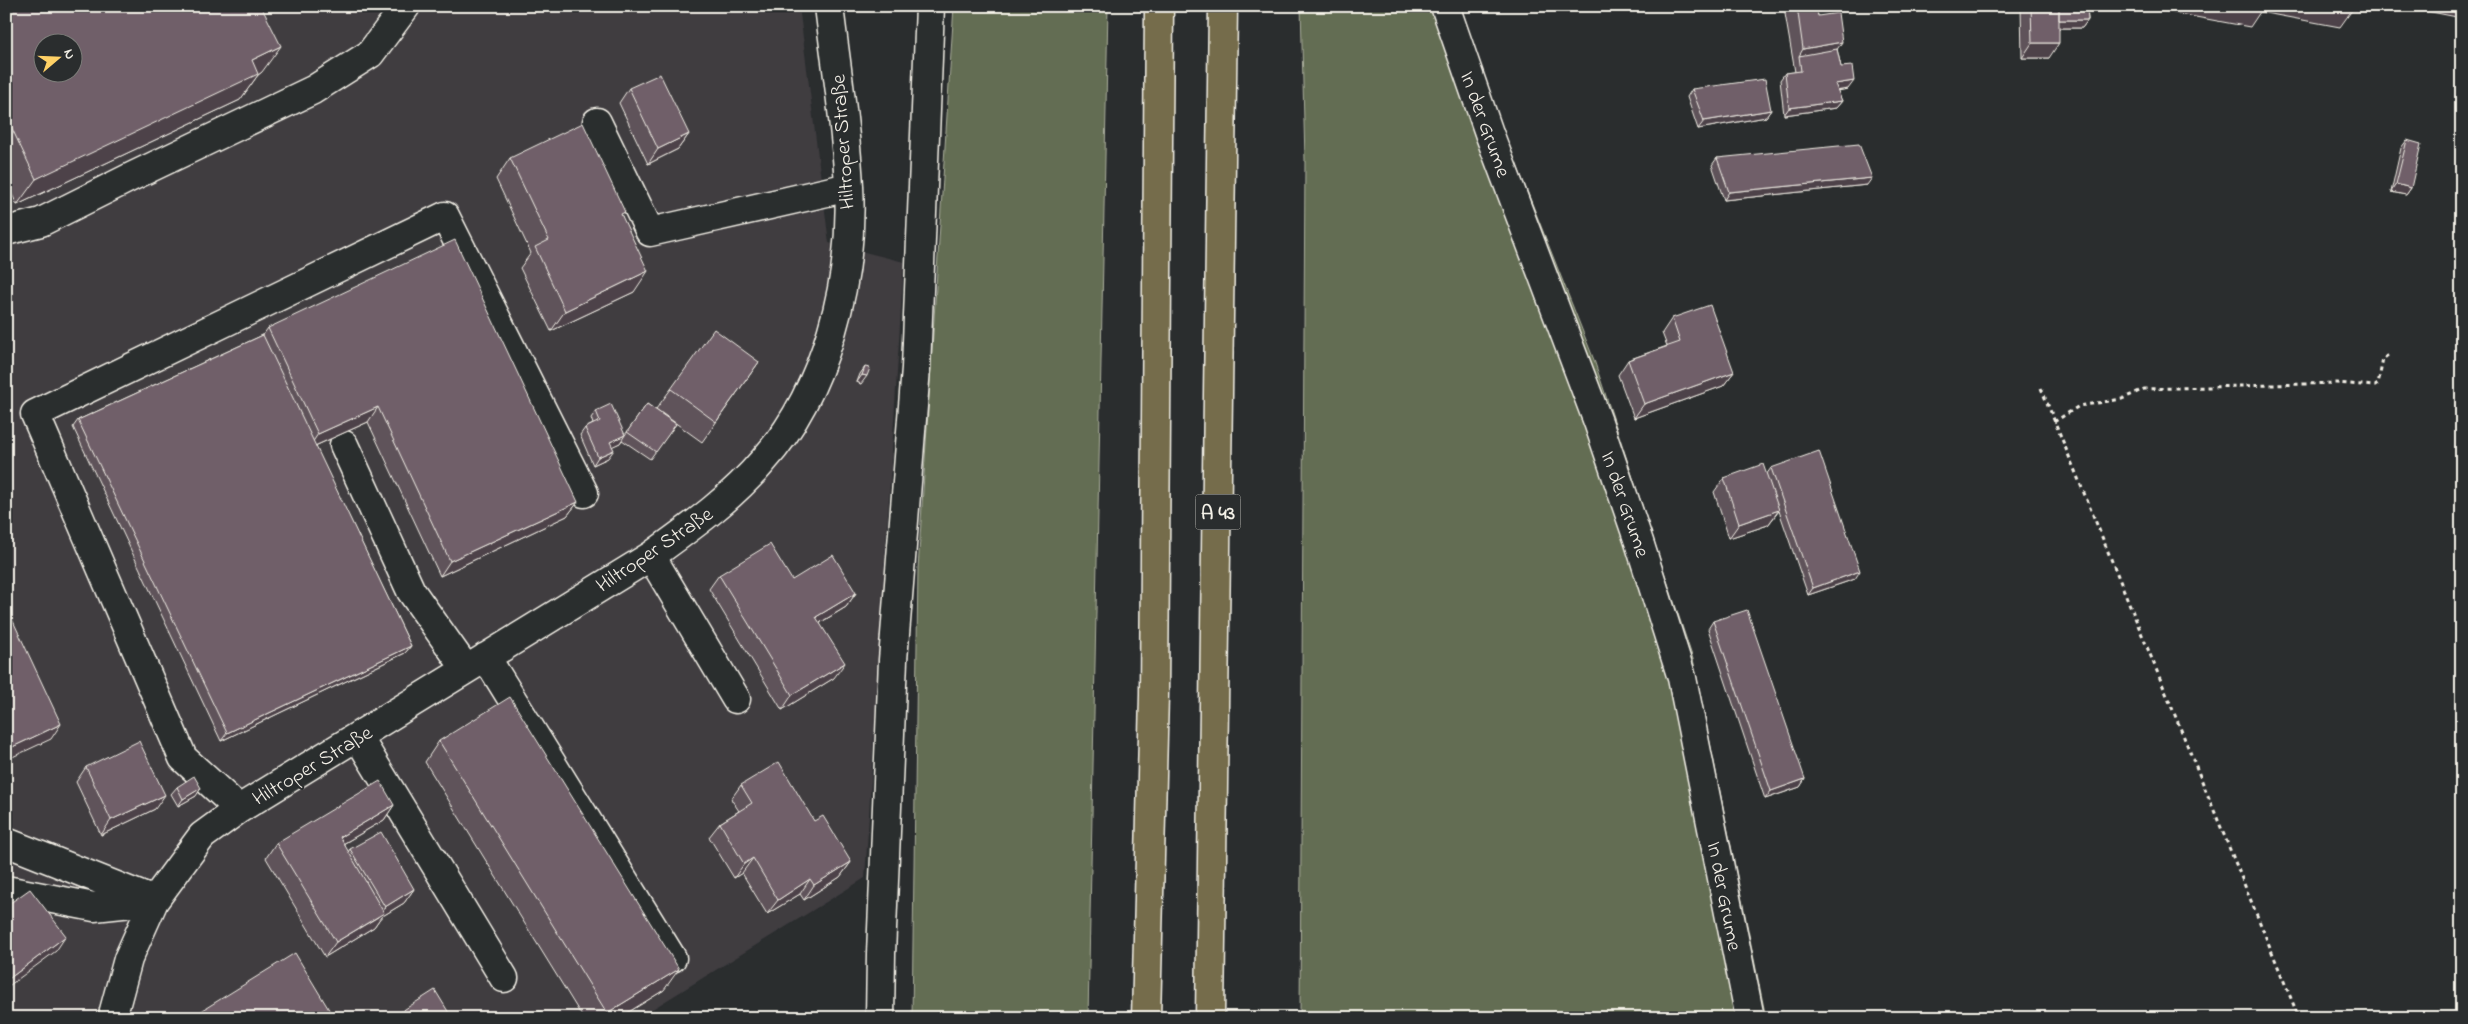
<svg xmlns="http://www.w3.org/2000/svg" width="2468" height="1024" font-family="'Indie Flower',sans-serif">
<rect width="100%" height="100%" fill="#2a2d2e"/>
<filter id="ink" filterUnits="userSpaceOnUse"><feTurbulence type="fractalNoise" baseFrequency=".02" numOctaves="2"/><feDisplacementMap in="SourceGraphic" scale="10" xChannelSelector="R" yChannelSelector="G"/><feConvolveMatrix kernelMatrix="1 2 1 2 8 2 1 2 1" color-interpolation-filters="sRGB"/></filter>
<g filter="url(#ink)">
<path fill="#3f3c40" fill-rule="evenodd" d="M6,6H799L829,243L904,262L865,878L638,1018H6ZM42,42H72V72H42Z"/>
<path fill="#636d53" stroke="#acaf9e" d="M954,6H1108L1088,1018H912L918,569Z
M1301,6H1460L1476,62L1594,360L1693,659L1766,1018H1300L1305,160Z"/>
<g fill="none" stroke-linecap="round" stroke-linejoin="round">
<defs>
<path id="minor" d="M1445,6L1489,133L1598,422L1639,542L1682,678L1750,1018
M597,122L650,232L849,187
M6,231L41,222L133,176L313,90L370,54L406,6
M344,445L411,591L466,669
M651,556L736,699
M486,657L672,958
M358,737L504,978
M239,809L183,758L35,414L445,216L584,493
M6,842L154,901
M6,890L94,907L150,901
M112,1018L128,959L154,901L202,836L239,809L651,556C691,527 731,499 763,461C826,391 854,279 849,186C846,126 836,66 829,6
M880,1018L881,954L893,660L916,368L930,6"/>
<path id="highway" d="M1146,1018L1154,695L1159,6
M1210,1018L1223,6"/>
</defs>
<use href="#minor" stroke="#f4f1e8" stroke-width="31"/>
<use href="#highway" stroke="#f4f1e8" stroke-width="31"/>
<path stroke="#f4f1e8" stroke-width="3" stroke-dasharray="4 4" stroke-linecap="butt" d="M2041,388L2299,1018
M2054,422L2079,406L2122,399L2144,389L2336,383L2375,386L2378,384L2383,359L2389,354"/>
<use href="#minor" stroke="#2a2d2e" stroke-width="28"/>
<use href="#highway" stroke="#746c4b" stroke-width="28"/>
</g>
<path fill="#5f525a" stroke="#f4f1e8" d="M6,6L262,72L258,75L240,100L17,205L6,181Z
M1786,6H1816L1818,16L1837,49L1841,67L1848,89L1837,91L1842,101L1836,108L1784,115L1780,80L1785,73L1795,72L1784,8Z
M2021,6H2087L2088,20L2082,28H2059L2049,58H2022Z
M629,88L689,134L678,149L648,164L619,103Z
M1692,89L1771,110L1766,117L1698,129L1687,97Z
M2407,140L2411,188L2406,195L2391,192L2401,148Z
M510,158L622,216L634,292L551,331L520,268L531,253L496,179Z
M1717,158L1867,185L1724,200L1712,165Z
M1672,318L1734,372L1723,386L1634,418L1618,375L1628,360L1667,346L1662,333Z
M268,328L578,502L567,516L440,576L368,422L315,446L411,646L405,653L221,741L73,427L78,420L263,335Z
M759,362L702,442L656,409L671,389Z
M865,367L861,384L857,382L860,374Z
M647,404L676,424L650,459L622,440L620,443L612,446L608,458L593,465L580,435L585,428L593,424L591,418L596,411L625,435Z
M1771,468L1855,579L1808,595L1779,511L1768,525L1729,538L1714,492L1724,478L1766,475Z
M719,575L792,580L856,593L846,607L820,623L834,678L782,710L709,589Z
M1713,621L1805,779L1800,787L1765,799L1708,629Z
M439,741L664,990L619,1018H583L425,762Z
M86,767L155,809L101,835L76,782Z
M741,785L814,821L851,862L840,877L804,900L800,894L767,914L742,873L734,878L709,837L720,823L739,811L731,799Z
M177,787L196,796L178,806L171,794Z
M394,805L384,820L343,844L348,852L350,849L414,889L404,903L381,917L374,927L325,957L266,858L276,843Z"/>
<path fill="#4e424a" stroke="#f4f1e8" d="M1660,6H1703L1659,7Z
M2154,6H2355L2340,27L2260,12L2250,27L2152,9Z
M2401,6H2462V18Z
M2059,20H2088L2082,28H2054Z
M1842,42L1832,57L1799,56L1803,49Z
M2032,43H2059L2049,58H2022Z
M281,46L262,72L258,75L240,100L17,205L36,179L252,60Z
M1854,81L1848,89L1829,92L1835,84Z
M1842,101L1836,108L1784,115L1789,108Z
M1771,110L1766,117L1698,129L1704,121Z
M689,134L678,149L648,164L658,149Z
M1872,178L1867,185L1724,200L1729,192Z
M2396,184L2411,188L2406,195L2391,192Z
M648,271L634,292L551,331L565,311Z
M1734,372L1723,386L1634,418L1644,404Z
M862,375L867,376L861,384L857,382Z
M378,407L368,422L308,449L318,434Z
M625,435L620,443L605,450L610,442Z
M614,450L608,458L593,465L598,457Z
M578,502L567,516L440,576L450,561Z
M1779,510L1768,525L1729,538L1739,524Z
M1860,571L1855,579L1808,595L1813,588Z
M856,593L846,607L806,631L816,617Z
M411,646L405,653L221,741L227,733Z
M845,663L834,678L782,710L792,695Z
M61,724L51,739L6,760V750Z
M1805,779L1800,787L1765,799L1771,791Z
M201,788L196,796L178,806L183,799Z
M165,795L155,809L101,835L111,820Z
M394,805L384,820L329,852L340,837Z
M753,858L742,873L734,878L744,864Z
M851,862L840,877L804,900L814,885Z
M810,879L800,894L767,914L778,900Z
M414,889L404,903L381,917L374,927L325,957L336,942L378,917L385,907Z
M66,936L56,951L6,988V981Z
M679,969L664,990L619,1018H604L607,1013Z"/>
<path fill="#6f5f69" stroke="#f4f1e8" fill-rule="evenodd" d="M6,6H261L281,46L252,60L258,74L36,179L6,116ZM42,42H72V72H42Z
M1797,6H1816L1818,16L1838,13L1842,42L1803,49Z
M2031,6H2059V43H2032Z
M2059,6H2087L2088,20H2059Z
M1837,49L1841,67L1852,66L1854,81L1835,84L1842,101L1789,108L1785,73L1801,71L1799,56Z
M660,74L689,134L658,149L629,88Z
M1765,79L1771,110L1704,121L1692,89Z
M583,123L625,212L621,214L648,271L565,311L535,247L549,240L510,158Z
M2407,140L2421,144L2411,188L2396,184Z
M1859,144L1872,178L1729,192L1717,158Z
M455,240L578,502L450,561L378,407L318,434L268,328Z
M1710,305L1734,372L1644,404L1628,360L1680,342L1672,318Z
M714,329L759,362L716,422L671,389Z
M263,335L411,646L227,733L78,420Z
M865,367L870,368L867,376L862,375Z
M611,404L625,435L610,442L614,450L598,457L585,428L600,421L596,411Z
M647,404L676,424L656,452L627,432Z
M1819,451L1860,571L1813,588L1771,468Z
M1763,464L1779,510L1739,524L1724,478Z
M770,544L792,580L833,555L856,593L816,617L845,663L792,695L719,575Z
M6,606L61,724L6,750Z
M1747,610L1805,779L1771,791L1713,621Z
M510,697L679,969L607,1013L439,741Z
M139,741L165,795L111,820L86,767Z
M779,762L814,821L823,816L851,862L814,885L810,879L778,900L753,858L744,864L720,823L752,803L741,785Z
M194,776L201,788L183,799L177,787Z
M380,781L394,805L340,837L384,913L336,942L276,843Z
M381,832L414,889L385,907L350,849Z
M30,889L66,936L6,981V906Z
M295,953L334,1018H190Z
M435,990L452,1018H391Z
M540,1011L544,1018H528Z"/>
</g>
<g text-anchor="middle" stroke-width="4" stroke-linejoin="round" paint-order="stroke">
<rect fill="#2a2d2e" stroke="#b7b6b0" stroke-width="1" x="1195.5" y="494.5" width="45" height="35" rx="4"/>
<g font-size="20" font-weight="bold" fill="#f4f1e8">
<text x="1218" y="519">A 43</text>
</g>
<g font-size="21" fill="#f4f1e8" stroke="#2a2d2e">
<text transform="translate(1486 124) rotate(70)" y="7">In der Grume</text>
<text transform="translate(842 142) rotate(-94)" y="7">Hiltroper Straße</text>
<text transform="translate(1626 504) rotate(71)" y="7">In der Grume</text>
<text transform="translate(654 549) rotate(-34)" y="7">Hiltroper Straße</text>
<text transform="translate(312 765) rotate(-31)" y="7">Hiltroper Straße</text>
<text transform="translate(1725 896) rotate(79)" y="7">In der Grume</text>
</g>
</g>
<rect width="2468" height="1024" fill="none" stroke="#2a2d2e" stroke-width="25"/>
<rect x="12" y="12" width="2443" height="999" fill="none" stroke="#f4f1e8" stroke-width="2" filter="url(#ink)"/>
<g transform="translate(58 58) rotate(71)"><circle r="24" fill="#2a2d2e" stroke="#7b7b78"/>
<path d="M0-4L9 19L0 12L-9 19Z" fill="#ffd166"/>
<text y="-8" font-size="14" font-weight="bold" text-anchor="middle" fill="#f4f1e8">N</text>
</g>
</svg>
